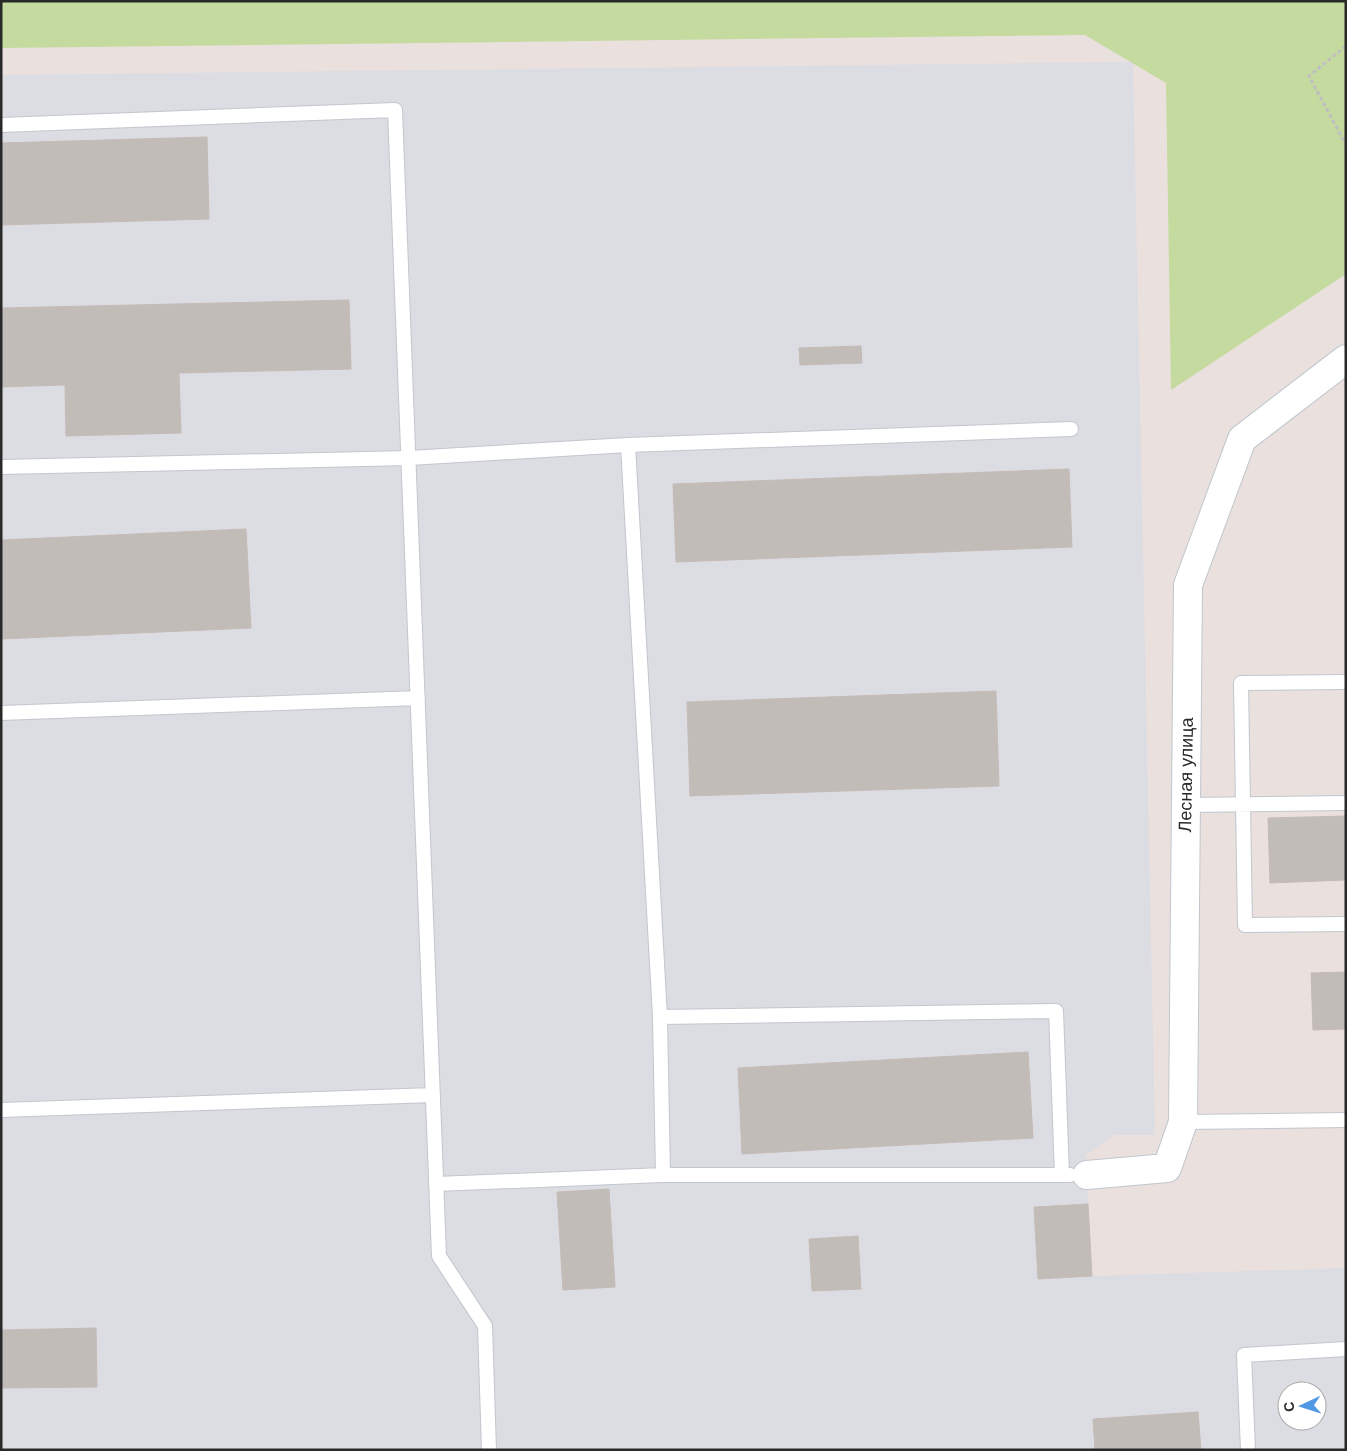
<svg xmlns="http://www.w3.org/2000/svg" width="1347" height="1451" font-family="Helvetica,sans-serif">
<rect width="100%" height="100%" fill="#eae0dd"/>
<path fill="#dcdde3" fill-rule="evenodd" d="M1133,62L1155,1135H1114L1086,1155L1092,1276L1346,1268V1450H1V75ZM1287,1391H1317V1421H1287Z"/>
<path fill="#c5da9f" d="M1,1H1346V274L1171,390L1166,83L1085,35L1,48Z"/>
<path fill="#c2bcb8" stroke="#c5bbb7" d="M207,137L209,219L1,225V143Z
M349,300L351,369L179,373L181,433L66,436L65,385L1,387V308Z
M861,346L862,363L800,365L799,348Z
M1069,469L1072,547L676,562L673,484Z
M246,529L251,628L1,639V540Z
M996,691L999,786L690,796L687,702Z
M1346,816V880L1270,883L1268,818Z
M1346,972V1029L1313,1030L1311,973Z
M1028,1052L1033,1138L742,1154L738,1068Z
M609,1189L615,1287L563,1290L557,1192Z
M1088,1204L1092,1276L1038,1279L1034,1207Z
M858,1236L861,1289L812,1291L809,1239Z
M96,1328L97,1387L1,1388V1330Z
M1198,1412L1201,1450H1095L1093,1419Z"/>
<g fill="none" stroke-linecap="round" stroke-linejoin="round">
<defs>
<path id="lane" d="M1,125L395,110L439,1256L485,1326L489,1450
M1,467L409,458L628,445
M1346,682L1241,683L1245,925L1346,924
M1,713L418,698
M1186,805L1346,803
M660,1017L628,445L1071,429
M1,1110L433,1095
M1183,1122L1346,1120
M663,1175L660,1017L1056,1011L1062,1175
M436,1184L663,1175H1070
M1248,1450L1244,1355L1346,1349"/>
<path id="street" d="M1087,1175L1167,1168L1183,1122L1188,585L1242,439L1346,359"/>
</defs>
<use href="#lane" stroke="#c1c7ce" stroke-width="16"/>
<use href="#street" stroke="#c1c7ce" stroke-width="30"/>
<path stroke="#bfbfbf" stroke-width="3" stroke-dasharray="4 2.5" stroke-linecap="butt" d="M1346,46L1309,76L1346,145"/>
<use href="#lane" stroke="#fff" stroke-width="14"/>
<use href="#street" stroke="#fff" stroke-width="28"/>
</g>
<g text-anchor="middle" stroke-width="5" stroke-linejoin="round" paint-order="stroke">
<g font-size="18" fill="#292929" stroke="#fff">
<text transform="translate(1186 775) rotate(-89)" y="6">Лесная улица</text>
</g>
</g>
<rect width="1347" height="1451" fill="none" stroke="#292929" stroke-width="5"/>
<g transform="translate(1302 1406) rotate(266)"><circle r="24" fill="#ffffff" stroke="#a9a9a9"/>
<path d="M0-4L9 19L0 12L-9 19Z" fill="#5097e4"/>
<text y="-8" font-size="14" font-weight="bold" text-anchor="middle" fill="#292929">С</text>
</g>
</svg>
